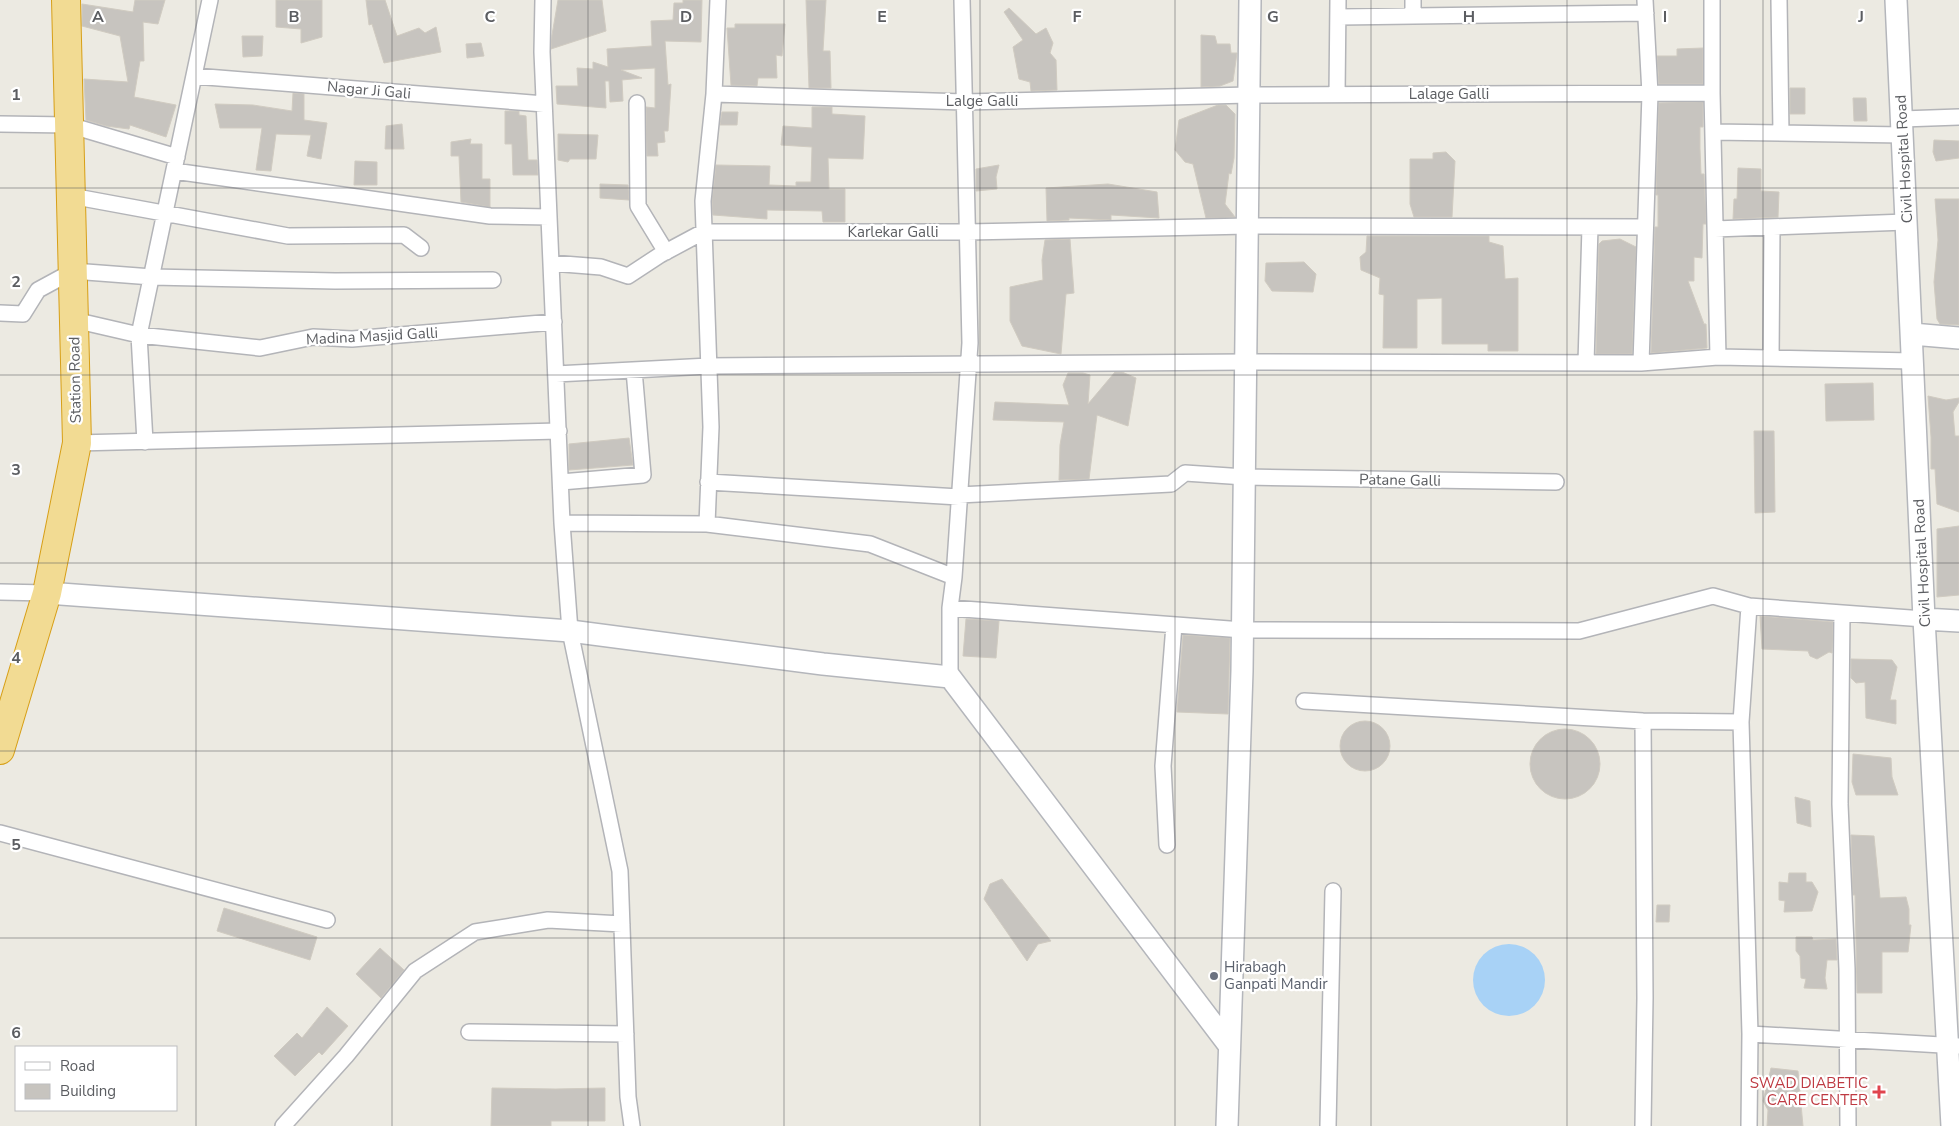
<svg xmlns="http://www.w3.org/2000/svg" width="1959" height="1126" font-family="'Nunito Sans',sans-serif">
<rect width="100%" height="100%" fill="#eceae2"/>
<path fill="#a8d2f6" d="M1473 980a36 36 0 1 1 72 0a36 36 0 1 1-72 0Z"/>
<path fill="#c7c4bf" stroke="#d0cbc1" d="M135,0H165L158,24L143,22L144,61H140L134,97L176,105L166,137L130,125L129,129L106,126L86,120L84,79L128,82L120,36L82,26V4L133,12Z
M276,0H322V37L301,43V29L276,27Z
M366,0H385L397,36L419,28L425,33L436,27L441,52L384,63L372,24L369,25Z
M558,0H602L606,31L551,49L552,35Z
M683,0H702L701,42L665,41L668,85L671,84L668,131H664L665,142L657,143L658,156H647L646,107L655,108V68L621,70L642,78L622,80L623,101L610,102L609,81H605L606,108L557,104L556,86H578L577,68L593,69V62L608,67L607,49L652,46L651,21L673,20L674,3H683Z
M806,0H826L823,51H830L831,88H809Z
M1009,8L1036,34L1046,28L1053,43L1050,53L1056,60L1057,90L1031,91L1030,82L1019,79L1013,47L1023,40L1004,12Z
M735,24H785L782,56L776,55L777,78H758L757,86L731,85L727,28H735Z
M1201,35L1215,36L1217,44H1230L1231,53H1237L1233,81L1220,86L1201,87Z
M242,36H263L262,56L243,57Z
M481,43L484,56L467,58L466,44Z
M1703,48V84H1659L1657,56H1677V49Z
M1790,88H1805V114H1790Z
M293,93L304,94V120L327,123L321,159L307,156L311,135L276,134L271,171L256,170L262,128H220L215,104L253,105L292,111Z
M1853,98H1866L1867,121H1854Z
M1703,102V127H1700V149L1701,174H1704L1706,224H1703L1702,258L1694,257V281H1688L1704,324H1706L1707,348L1651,353L1655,227H1658V195H1656L1659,103Z
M1218,105H1226L1235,114L1234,158L1231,174L1229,173L1225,204L1235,217L1206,218L1193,164L1185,162L1175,150L1179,120Z
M812,107H832V114L865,116L863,159L828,158L829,189H845V222H823L822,211L767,210V219L713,215L712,201L716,165L770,166L769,185L796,186V182H811L812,147L781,145L783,126L812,128Z
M505,111H519V115L526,116L528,160H537L538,175H513L512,144H505Z
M722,112H738L737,125H720Z
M402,124L404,149H385L386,126Z
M558,134L598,135L596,159H570L568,162L558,160Z
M471,139L470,144H482V179H490V207L461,202L459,156H451V142Z
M1934,140L1959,141V158L1936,161L1933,152Z
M1446,152L1455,161L1452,217H1414L1410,204V159H1433V153Z
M355,161L377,162V185H354Z
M999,165L996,177L997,189L976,191V169Z
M1738,168L1761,169V191L1779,192L1778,217L1733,219L1734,199H1737Z
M600,184L628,185L629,200L600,198Z
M1108,184L1157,192L1159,218L1111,215V220L1069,218V220L1047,221L1046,188Z
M1935,199H1959V325L1940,324L1937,319L1934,282L1938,240Z
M1367,236H1489V242L1503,246L1505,279L1518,278V351H1488V344H1442V298L1417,299V348H1383L1384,295L1379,294L1380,278L1361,270L1360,257L1366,252Z
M1070,239L1074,293L1066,294L1061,354L1022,346L1010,321V287L1043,280L1042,260L1045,240Z
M1620,239L1636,247L1632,354H1596L1599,244L1602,241Z
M1304,262L1316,274L1313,292L1272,291L1265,281L1266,263Z
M1115,372H1122L1136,378L1128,426L1097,415L1089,479L1059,480L1060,445L1064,422L993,420L995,402L1069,405L1063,385L1068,373H1083L1090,375L1088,404Z
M1873,383L1874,420L1826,421L1825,384Z
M1928,396L1946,400L1959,398V402L1953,412L1955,436H1959V512L1937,504L1935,469H1931V437Z
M1754,431H1774L1775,512L1755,513Z
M629,438L633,465L569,470V444Z
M1959,526V595L1937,597V529Z
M1760,616L1833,622L1832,653L1829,652L1817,659L1810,656L1808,651L1762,649Z
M966,619L999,621L996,658L963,656Z
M1183,635L1230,638L1228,714L1177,712Z
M1851,659L1892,660L1897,667L1890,700H1896V724L1866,718L1865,682L1856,683L1851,678Z
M1340 746a25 25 0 1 1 50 0a25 25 0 1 1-50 0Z
M1530 764a35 35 0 1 1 70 0a35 35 0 1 1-70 0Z
M1853,754L1891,758L1892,777L1898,795H1856L1852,782Z
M1795,797L1810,801L1811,827L1797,823Z
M1851,835L1874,836L1880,898L1906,897L1909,909V925H1911L1908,952H1882V993H1857L1855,895H1853Z
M1789,873H1806V882H1812L1818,892L1812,911L1784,912L1785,901L1779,900V882L1788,883Z
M1002,879L1051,941L1038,944L1027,961L984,899L990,884Z
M1657,905H1670L1669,922H1656Z
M224,908L317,937L310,960L217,931Z
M1796,937H1812L1813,940L1836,939L1837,960H1827L1825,978L1827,989L1804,988L1806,979L1801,978L1800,956L1796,951Z
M380,948L404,970L381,998L356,974Z
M327,1007L348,1026L322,1055L319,1052L295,1076L274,1056L297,1033L302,1038Z
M1771,1068L1798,1071L1803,1126H1767L1768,1110L1763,1101Z
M492,1088L556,1089L605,1088V1121H551V1126H491Z"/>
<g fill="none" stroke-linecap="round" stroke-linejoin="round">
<defs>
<path id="street" d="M543,0L542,52L562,523L570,631L620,871L628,1097L632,1126
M1413,0V16
M1712,0V93L1718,357
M1779,0L1781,133
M1339,17L1646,13
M194,76L544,104
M714,94L964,102L1249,95L1712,93
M1337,95L1338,0
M637,103L638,206L666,252
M1902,119L1959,117
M0,124L69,125L177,157
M1713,132L1903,135
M174,171L490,216L549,217
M71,196L288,236L404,235L421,248
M1715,229L1906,222
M551,263L601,267L628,276L660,255L703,232H967L1248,226L1645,227
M0,313L23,314L38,290L73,271L152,277L335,281L493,280
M74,320L139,335L260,348L313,337L352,339L554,322
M1771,358L1772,227
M1586,363L1590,227
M1641,363L1718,357L1913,361
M556,374L709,366L1246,362L1641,363L1650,94L1645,0
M145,442L139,335L210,0
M77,443L559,431
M561,482L643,475L634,370
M708,482L959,497
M959,495L1171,484L1185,473L1245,477L1556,482
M562,523L707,524L870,544L954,577
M707,524L711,427L703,201L714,94L718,0
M0,592L47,593
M1749,606L1924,619
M950,608L1243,630L1579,631L1713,596L1749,606L1741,722L1750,1034L1749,1126
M1842,613L1840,804L1847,969L1848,1126
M950,677V608L954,577L970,343L962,0
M1304,701L1643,721L1741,722
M0,833L327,920
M1167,845L1163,766L1174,625
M469,1032L626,1034
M1750,1034L1959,1046
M283,1126L346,1056L415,971L475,932L548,920L622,924
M1328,1126L1333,891
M1643,1126L1645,998L1643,721"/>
<path id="secondary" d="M1896,0L1924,619L1952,1126
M1912,334L1959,338
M47,593L570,631L823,664L950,677L1228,1044
M1924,619L1959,621
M1227,1126L1242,671L1250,0"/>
<path id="highway" d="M0,750L47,593L77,443L66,0"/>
</defs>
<use href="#street" stroke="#b3b4b8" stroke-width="18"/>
<use href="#secondary" stroke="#b4b6bb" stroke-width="24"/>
<use href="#highway" stroke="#d79f17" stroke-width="30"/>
<use href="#street" stroke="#fff" stroke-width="15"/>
<use href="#secondary" stroke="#fff" stroke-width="21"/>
<use href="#highway" stroke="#f2db93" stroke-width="28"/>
</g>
<path fill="none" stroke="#5b5d61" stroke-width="1" stroke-opacity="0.55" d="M196,0V1126M392,0V1126M588,0V1126M784,0V1126M980,0V1126M1175,0V1126M1371,0V1126M1567,0V1126M1763,0V1126M0,188H1959M0,375H1959M0,563H1959M0,751H1959M0,938H1959"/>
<circle fill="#6b7280" stroke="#fff" stroke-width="2" cx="1214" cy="976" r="5"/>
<path fill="#e0444e" stroke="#fff" stroke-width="2" d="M1876.5 1084.5h5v5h5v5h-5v5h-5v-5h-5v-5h5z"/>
<g text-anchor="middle" stroke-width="4.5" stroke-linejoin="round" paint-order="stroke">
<g font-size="15" fill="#5b5d61" stroke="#fff">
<text transform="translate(369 90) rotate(5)" y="5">Nagar Ji Gali</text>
<text x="1449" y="99">Lalage Galli</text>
<text x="982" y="106">Lalge Galli</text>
<text transform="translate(1904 159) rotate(-93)" y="5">Civil Hospital Road</text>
<text x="893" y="237">Karlekar Galli</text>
<text transform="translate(372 336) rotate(-3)" y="5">Madina Masjid Galli</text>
<text transform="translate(75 380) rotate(-91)" y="5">Station Road</text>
<text transform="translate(1400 480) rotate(1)" y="5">Patane Galli</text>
<text transform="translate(1922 563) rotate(-93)" y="5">Civil Hospital Road</text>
</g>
<g font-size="15" fill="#5b616d" stroke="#fff" text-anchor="start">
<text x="1224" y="972">Hirabagh<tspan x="1224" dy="17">Ganpati Mandir</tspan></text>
</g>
<g font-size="15" fill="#be3a42" stroke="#fff" text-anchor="end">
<text x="1868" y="1088">SWAD DIABETIC<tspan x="1868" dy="17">CARE CENTER</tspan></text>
</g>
</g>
<g font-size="16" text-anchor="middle" font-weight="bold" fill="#5b5d61" stroke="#fff" stroke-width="4.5" stroke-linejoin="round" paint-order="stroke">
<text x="98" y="22">A</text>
<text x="294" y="22">B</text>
<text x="490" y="22">C</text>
<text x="686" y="22">D</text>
<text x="882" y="22">E</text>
<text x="1077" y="22">F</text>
<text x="1273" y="22">G</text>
<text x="1469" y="22">H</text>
<text x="1665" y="22">I</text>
<text x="1861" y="22">J</text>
<text x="16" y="100">1</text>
<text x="16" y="287">2</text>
<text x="16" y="475">3</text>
<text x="16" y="663">4</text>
<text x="16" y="850">5</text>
<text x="16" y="1038">6</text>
</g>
<rect x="15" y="1046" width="162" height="65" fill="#ffffff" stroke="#bdbec0"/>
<rect x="25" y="1062" width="25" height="8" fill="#ffffff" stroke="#bdbec0"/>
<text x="60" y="1071" font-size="15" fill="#5b5d61">Road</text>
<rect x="25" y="1084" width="25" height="15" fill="#c7c4bf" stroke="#bdbec0"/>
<text x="60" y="1096" font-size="15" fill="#5b5d61">Building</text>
</svg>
